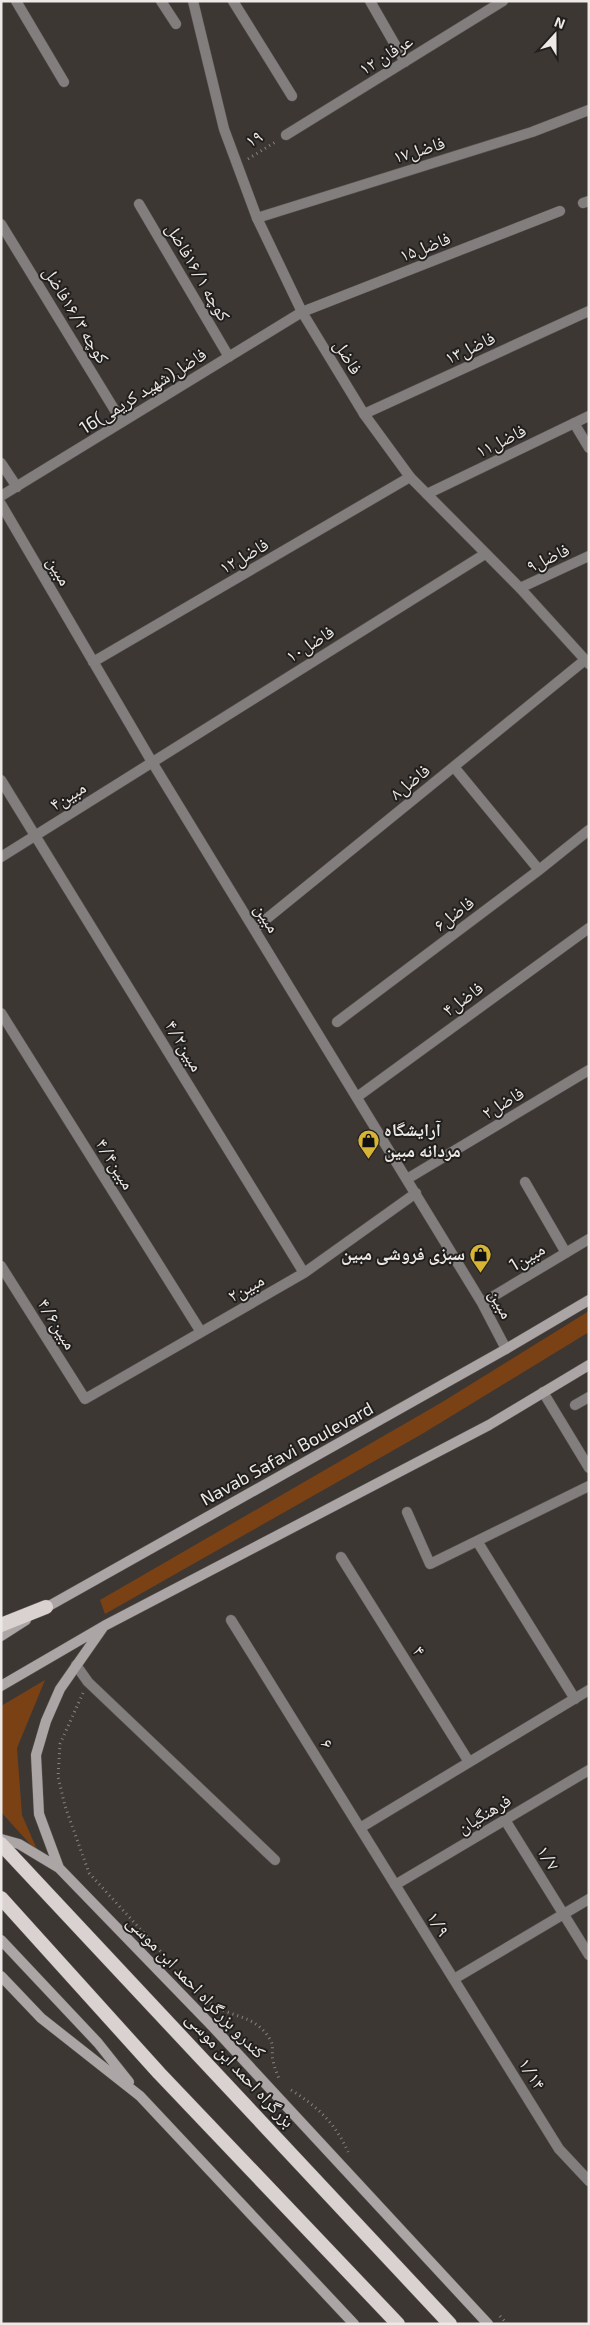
<svg xmlns="http://www.w3.org/2000/svg" width="590" height="2325" font-family="'Exo 2','Noto Naskh Arabic',sans-serif">
<rect width="100%" height="100%" fill="#3d3733"/>
<path fill="#7a4115" d="M589,1311V1332L422,1434L105,1614L100,1600L444,1401Z
M45,1680L17,1748L22,1815L39,1854L1,1812V1706Z"/>
<g fill="none" stroke-linecap="round" stroke-linejoin="round">
<defs>
<path id="minor" d="M16,1L64,82
M161,1L176,24
M233,1L292,96
M370,1L405,62
M286,135L503,1
M583,203L589,201
M139,204L229,357
M257,218L532,132L589,110
M1,224L122,422
M364,414L589,311
M574,423L589,448
M1,463L17,487
M427,494L589,416
M1,496L302,312L560,211
M1,504L152,762L482,1303L506,1349
M520,588L589,556
M93,662L410,477
M454,767L539,870
M1,780L304,1273
M1,857L485,554
M254,929L585,660
M1,1013L201,1332
M337,1022L539,870L589,830
M357,1097L589,928
M407,1179L589,1070
M525,1182L566,1253
M1,1266L85,1399L304,1273L416,1193
M482,1303L589,1239
M575,1405L589,1397
M407,1512L430,1564L589,1486
M477,1541L575,1699
M341,1557L469,1762
M231,1620L559,2149L589,2181
M76,1665L88,1682L275,1860
M505,1820L589,1955
M360,1828L589,1690
M395,1885L589,1770"/>
<path id="tertiary" d="M193,1L224,129L257,218L302,312L364,414L410,477L520,588L589,664
M543,1392L589,1468
M454,1979L589,1899"/>
<path id="secondary" d="M40,1611L506,1349L589,1300
M104,1626L60,1689L46,1721L36,1755L39,1814L59,1868L213,2027L488,2324
M1,1636L26,1620
M1,1686L104,1626L489,1425L589,1365
M1,1839L19,1844L59,1868
M1,1940L98,2043L129,2082
M1,1976L41,2018L140,2096L354,2324"/>
<path id="trunk" d="M1,1625L46,1607
M1,1844L450,2324
M1,1898L159,2073L398,2324"/>
</defs>
<use href="#minor" stroke="#595350" stroke-width="11"/>
<use href="#tertiary" stroke="#595350" stroke-width="11"/>
<use href="#secondary" stroke="#595350" stroke-width="11"/>
<use href="#trunk" stroke="#595350" stroke-width="15"/>
<path stroke="#88837f" stroke-width="3" stroke-dasharray="1 4" stroke-linecap="butt" d="M248,159L277,141
M83,1693L60,1744L58,1777L65,1806L89,1873L162,1953
M210,2003C232,2019 255,2013 271,2041C274,2047 271,2054 273,2060C274,2067 277,2073 279,2079
M291,2090C317,2106 336,2124 348,2152
M500,2316L507,2324"/>
<use href="#minor" stroke="#827e7e" stroke-width="10"/>
<use href="#tertiary" stroke="#827e7e" stroke-width="10"/>
<use href="#secondary" stroke="#aba5a5" stroke-width="10"/>
<use href="#trunk" stroke="#dad1d1" stroke-width="14"/>
</g>
<defs>
<symbol id="shop-pin" viewBox="-11 -11 22 30"><path d="M0 17L-7.5 6A9.5 9.5 0 1 1 7.5 6Z" fill="#d7b434" stroke="#211f1d"/><path d="M-5-2.5h2.3a2.7 3.5 0 0 1 5.4 0H5L5.5 6h-11ZM-1.5-2.5h3a1.5 2.3 0 0 0-3 0Z" fill="#111"/></symbol>
</defs>
<g fill-rule="evenodd">
<use href="#shop-pin" x="356" y="1128" width="25" height="34"/>
<use href="#shop-pin" x="468" y="1242" width="25" height="34"/>
</g>
<g text-anchor="middle" stroke-width="4" stroke-linejoin="round" paint-order="stroke">
<g font-size="18" fill="#ede9e7" stroke="#211f1d">
<text transform="translate(386 55) rotate(-32)" y="6">عرفان ۱۲</text>
<text transform="translate(254 139) rotate(-32)" y="6">۱۹</text>
<text transform="translate(419 150) rotate(-17)" y="6">۱۷فاضل</text>
<text transform="translate(425 247) rotate(-21)" y="6">۱۵فاضل</text>
<text transform="translate(198 272) rotate(60)" y="6">کوچه ۱۶/۱فاضل</text>
<text transform="translate(76 315) rotate(59)" y="6">کوچه ۱۶/۳فاضل</text>
<text transform="translate(470 348) rotate(-25)" y="6">۱۳فاضل</text>
<text transform="translate(348 357) rotate(59)" y="6">فاضل</text>
<text transform="translate(143 391) rotate(-32)" y="6">16فاضل(شهید کریمی)</text>
<text transform="translate(501 441) rotate(-26)" y="6">۱۱فاضل</text>
<text transform="translate(244 556) rotate(-30)" y="6">۱۲فاضل</text>
<text transform="translate(548 558) rotate(-25)" y="6">۹فاضل</text>
<text transform="translate(59 571) rotate(60)" y="6">مبین</text>
<text transform="translate(310 644) rotate(-32)" y="6">۱۰فاضل</text>
<text transform="translate(410 782) rotate(-39)" y="6">۸فاضل</text>
<text transform="translate(68 796) rotate(-32)" y="6">۴مبین</text>
<text transform="translate(454 914) rotate(-37)" y="6">۶فاضل</text>
<text transform="translate(267 918) rotate(58)" y="6">مبین</text>
<text transform="translate(463 999) rotate(-36)" y="6">۴فاضل</text>
<text transform="translate(184 1046) rotate(59)" y="6">۴/۲مبین</text>
<text transform="translate(503 1103) rotate(-31)" y="6">۲فاضل</text>
<text transform="translate(115 1164) rotate(58)" y="6">۴/۴مبین</text>
<text transform="translate(527 1257) rotate(-31)" y="6">1مبین</text>
<text transform="translate(246 1288) rotate(-30)" y="6">۲مبین</text>
<text transform="translate(501 1304) rotate(62)" y="6">مبین</text>
<text transform="translate(57 1324) rotate(58)" y="6">۴/۶مبین</text>
<text transform="translate(287 1454) rotate(-29)" y="6">Navab Safavi Boulevard</text>
<text transform="translate(419 1651) rotate(58)" y="6">۴</text>
<text transform="translate(327 1744) rotate(58)" y="6">۶</text>
<text transform="translate(484 1814) rotate(-31)" y="6">فرهنگیان</text>
<text transform="translate(548 1858) rotate(58)" y="6">۱/۷</text>
<text transform="translate(438 1924) rotate(58)" y="6">۱/۹</text>
<text transform="translate(196 1987) rotate(46)" y="6">کندرو بزرگراه احمد ابن موسی</text>
<text transform="translate(240 2070) rotate(47)" y="6">بزرگراه احمد ابن موسی</text>
<text transform="translate(532 2074) rotate(58)" y="6">۱/۱۴</text>
</g>
<g font-size="18" font-weight="bold" fill="#ede9e7" stroke="#211f1d" text-anchor="start">
<text x="384" y="1136">آرایشگاه<tspan x="384" dy="21">مردانه مبین</tspan></text>
<text x="465" y="1260" text-anchor="end">سبزی فروشی مبین</text>
</g>
</g>
<rect width="590" height="2325" fill="none" stroke="#ede9e7" stroke-width="5"/>
<g transform="translate(555 35) rotate(21)" stroke="#211f1d" stroke-width="4" paint-order="stroke">
<path d="M0-4L9 19L0 12L-9 19Z" fill="#ede9e7"/>
<text y="-8" font-size="14" font-weight="bold" text-anchor="middle" fill="#ede9e7">N</text>
</g>
</svg>
